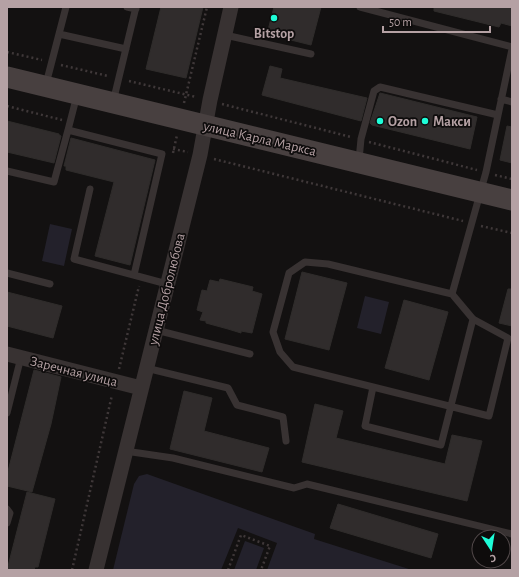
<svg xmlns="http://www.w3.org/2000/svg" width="519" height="577" font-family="'Alegreya Sans',sans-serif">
<rect width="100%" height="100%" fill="#131111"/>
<path fill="#23212b" d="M50,224L72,229L64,266L42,261Z
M365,296L389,302L381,334L357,328Z
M147,474L315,534L314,539L412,570H267L277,543L238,528L221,570H113L134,484L139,476Z
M245,541L264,548L256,570H234Z"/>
<path fill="#302c2c" stroke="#2f2c2b" d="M161,7H203L186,78L146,69Z
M274,7H321L311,45L267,34Z
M434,7H512V26L501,23L499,27L434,11Z
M270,66L282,69L280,78L367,98L361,121L262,95Z
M380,93L477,117L470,149L372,125L370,123Z
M7,121L59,134V135L61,136L54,163L7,152Z
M507,126L512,127V163L500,160Z
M71,138L155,160L130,265L95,256L114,182L66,170V166H64Z
M302,272L347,283L329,350L285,339Z
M220,279L253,287L252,291L262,294L252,333L241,331V333L228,329L206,323V321L200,320L203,312L197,310L202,290L207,291L210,280L219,282Z
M508,289H512V326L499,323Z
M7,292L62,306L53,338L7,326Z
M404,300L448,312L429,380L385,368Z
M34,370L61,377L51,424L32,492L7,486V475Z
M184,391L212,398L204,431L269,448L262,472L170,449Z
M315,404L343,411L336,438L445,464L452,435L482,441L467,501L302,462Z
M27,492L55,499L38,567H35L34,570H7Z
M338,504L438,534L431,558L330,528Z"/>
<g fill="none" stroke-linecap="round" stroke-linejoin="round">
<path stroke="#3f3839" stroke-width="2.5" stroke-dasharray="2 3" stroke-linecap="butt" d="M7,52L42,60
M61,65L108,76
M129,81L196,97
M184,103L207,7
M222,104L351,137
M7,106L62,120
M369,142L477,170
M173,149L188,152
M173,153L177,135
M214,159L463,221
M495,175L512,179
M481,226L512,233
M119,369L139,286
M72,570L112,395
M228,570L241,535L270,546L261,570"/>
<path stroke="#383232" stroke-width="7" d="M127,7L136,9
M360,7L512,47
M59,34L126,49
M225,35L311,54
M46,84L66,7
M501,99L512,102
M113,102L136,7
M68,130L77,95
M359,160L361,139L374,91L380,87L498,115
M7,171L54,182L68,130L162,154L134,275
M90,189L74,259L167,284
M7,273L50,284
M452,294L486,172L512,49
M156,330L250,354
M146,368L228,388L237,405L283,417L286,441
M373,387L293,367L280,352L273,332L289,273L305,262L328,264L452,294L473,319L508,338L489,416L373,387L365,426L441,445L473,319
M7,413L21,357
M125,451L173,458L294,488L307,484L512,534
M7,509L10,513L7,523"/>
<path stroke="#383232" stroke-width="15" d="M7,354L141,388
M96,570L200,155L210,100L231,7"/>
<path stroke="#484040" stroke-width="21" d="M7,77L512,200"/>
</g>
<g fill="#1efdd8" stroke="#0e0c0c" stroke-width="1.5">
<circle cx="274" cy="18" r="4"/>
<circle cx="380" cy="121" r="4"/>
<circle cx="425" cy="121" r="4"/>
</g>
<g text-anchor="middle" stroke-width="3.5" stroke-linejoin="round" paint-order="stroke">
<g font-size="14" font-weight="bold" fill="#b5a1a4" stroke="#0e0c0c" text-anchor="start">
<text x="274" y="38" text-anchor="middle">Bitstop</text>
<text x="388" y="126">Ozon</text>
<text x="433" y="126">Макси</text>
</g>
<g font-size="14" fill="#b5a1a4" stroke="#0e0c0c">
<text transform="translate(260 138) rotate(13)" y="5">улица Карла Маркса</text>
<text transform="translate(166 289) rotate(-76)" y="5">улица Добролюбова</text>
<text transform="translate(74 371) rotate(14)" y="5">Заречная улица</text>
</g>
</g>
<rect width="519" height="577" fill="none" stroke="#b5a1a4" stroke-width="16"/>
<g transform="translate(491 549) rotate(168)"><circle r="19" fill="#0e0c0c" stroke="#514849"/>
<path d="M0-3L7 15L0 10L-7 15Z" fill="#1efdd8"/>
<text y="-6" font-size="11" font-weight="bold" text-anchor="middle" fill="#b5a1a4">С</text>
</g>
<path d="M383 26v6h107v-6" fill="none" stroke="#b5a1a4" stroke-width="2"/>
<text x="389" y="26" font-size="12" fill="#b5a1a4" stroke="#0e0c0c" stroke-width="3" paint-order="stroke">50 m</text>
</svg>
